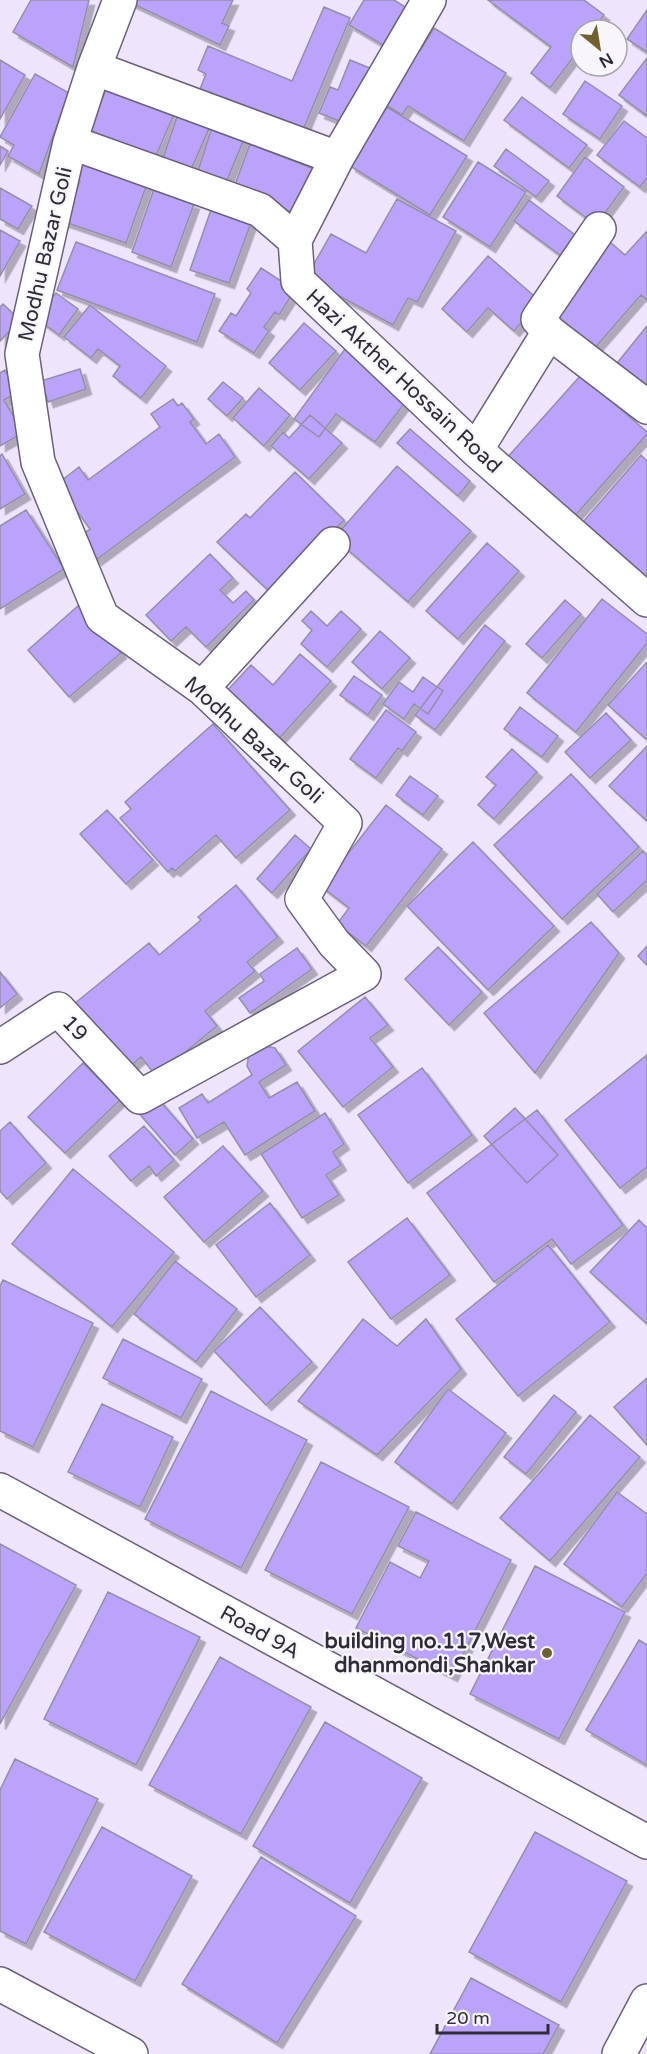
<svg xmlns="http://www.w3.org/2000/svg" width="647" height="2054" font-family="'Varela Round',sans-serif">
<defs>
<filter id="shadow"><feDropShadow dx="5.5" dy="5.5" stdDeviation="0" flood-color="#0004"/></filter>
</defs>
<rect width="100%" height="100%" fill="#eee5fc"/>
<path fill="#bba2fb" stroke="#948ea9" stroke-width="1.5" filter="url(#shadow)" d="M31,0H89L73,67L13,32Z
M130,0H233L222,23L229,26L220,45L129,2Z
M364,0H394L415,13L393,51L349,25Z
M488,0H584L604,15L593,30H581V47L550,88L531,73L551,47Z
M324,7L350,18L300,137L198,94L206,74L198,70L208,46L292,81Z
M647,10V52L627,39Z
M434,28L506,73L464,141L408,106L402,115L378,100L412,46L420,51Z
M647,58V116L619,95Z
M0,60L25,75L0,119Z
M350,60L372,69L349,125L319,113L330,87L338,90Z
M35,74L69,93L39,174L8,156L14,145L0,137Z
M110,80L177,107L155,158L89,130Z
M585,81L622,106L600,139L563,114Z
M522,97L587,145L569,168L504,120Z
M387,107L467,156L430,215L350,166Z
M179,111L210,126L190,172L162,161Z
M624,121L647,138V178L640,187L597,155Z
M213,124L244,139L225,185L197,174Z
M250,144L314,169L297,214L233,190Z
M0,146L8,151L0,165Z
M506,149L549,181L536,197L494,166Z
M585,157L624,187L596,225L557,196Z
M84,158L148,181L126,243L59,220L73,199L80,181L76,180Z
M478,162L526,192L490,247L443,217Z
M0,188L32,206L18,229L0,219Z
M154,189L194,204L171,267L132,252Z
M397,199L456,231L417,302L408,298L393,325L306,278L331,234L366,253Z
M529,200L583,241L568,261L514,221Z
M212,207L252,220L229,283L190,270Z
M0,230L20,241L0,276Z
M647,231V300L641,295L593,350L550,311L610,242L625,255Z
M76,242L215,294L197,342L57,290Z
M488,256L540,301L514,331L488,308L467,332L442,309Z
M261,268L295,290L279,315L275,312L264,327L269,331L254,353L219,331L231,313L236,316L251,293L247,289Z
M56,293L78,309L59,335L36,318Z
M3,304L20,320L0,341V307Z
M90,305L166,366L141,398L113,376L120,366L98,349L91,358L64,337Z
M304,323L336,351L300,390L269,363Z
M647,326V393L614,367Z
M345,349L410,396L375,442L336,414L319,437L294,419Z
M80,369L86,389L48,402L41,381Z
M5,370L18,392L4,400L23,433L0,446V373Z
M581,375L647,432V434L573,518L506,459Z
M223,382L243,398L227,416L208,399Z
M259,388L290,415L264,446L233,418Z
M173,399L178,406L182,403L194,419L190,422L206,444L219,434L235,457L96,560L79,537L90,529L57,484L79,467L88,480L160,427L151,414Z
M310,415L342,443L309,479L271,446L283,432L289,438Z
M410,429L470,481L458,496L397,443Z
M2,454L25,494L0,509V456Z
M641,455L647,461V589L577,529Z
M397,466L471,531L408,602L334,538Z
M295,472L344,520L272,594L217,542L246,514L250,518Z
M26,510L64,569L0,609V526Z
M487,543L519,571L458,639L426,611Z
M210,554L233,578L220,590L233,603L246,591L254,600L206,647L186,627L171,641L146,615Z
M602,599L647,634V643L576,732L527,693Z
M565,600L581,614L542,658L526,644Z
M79,605L121,653L69,697L28,650Z
M311,611L327,626L341,611L361,629L327,667L301,644L312,630L302,621Z
M485,625L505,641L435,730L415,715Z
M380,631L410,658L382,689L352,662Z
M300,654L331,681L275,743L223,695L251,665L273,685Z
M647,662V738L646,739L608,705Z
M354,676L382,695L368,715L340,695Z
M423,677L443,691L428,714L414,704L404,719L383,704L399,682L413,692Z
M520,707L558,736L542,757L504,729Z
M386,710L416,732L402,751L398,748L376,778L350,759Z
M606,713L631,740L590,778L565,752Z
M213,724L290,810L236,858L216,835L175,871L172,868L168,872L120,818L131,809L125,802Z
M647,746V821L609,786Z
M512,749L537,772L494,819L478,805L496,785L486,777Z
M571,774L639,847L562,919L494,845Z
M410,776L438,796L423,815L396,795Z
M386,805L442,849L366,946L337,924L349,908L322,887Z
M107,810L153,860L126,884L80,834Z
M295,835L311,849L272,893L257,879Z
M473,842L554,926L488,990L407,906Z
M643,851L647,855V880L613,912L597,894Z
M236,885L278,937L247,962L255,971L205,1011L217,1026L156,1076L141,1057L127,1069L69,1008L149,943L159,955L201,920L198,917Z
M591,922L619,953L535,1073L484,1013Z
M647,946V965L638,956Z
M438,947L482,992L449,1025L405,979Z
M297,948L312,969L250,1013L239,998L264,981L260,974Z
M0,972L17,994L0,1008Z
M365,997L388,1025L370,1038L393,1067L343,1107L298,1051Z
M261,1045L275,1048L286,1065L259,1082L269,1098L297,1082L315,1111L245,1155L224,1122L197,1138L179,1108L202,1094L208,1103L252,1075L247,1066L249,1052Z
M647,1055V1167L620,1188L565,1120Z
M83,1063L120,1100L65,1153L28,1117Z
M422,1068L472,1135L408,1183L358,1115Z
M155,1095L193,1139L175,1155L137,1111Z
M515,1108L558,1155L527,1183L484,1136Z
M537,1110L623,1225L571,1264L552,1239L494,1282L427,1193Z
M325,1113L344,1144L333,1152L341,1165L326,1175L339,1195L302,1218L261,1154Z
M10,1122L46,1163L7,1199L0,1191V1131Z
M144,1126L174,1160L156,1176L149,1166L131,1181L109,1156Z
M223,1146L263,1191L204,1242L164,1197Z
M73,1169L174,1252L112,1327L12,1244Z
M270,1203L310,1255L256,1297L216,1245Z
M407,1218L450,1275L391,1319L348,1262Z
M639,1220L647,1228V1324L590,1272Z
M548,1245L610,1322L518,1396L456,1319Z
M175,1261L237,1309L196,1362L134,1314Z
M3,1280L93,1323L33,1447L0,1431V1286Z
M260,1307L312,1362L266,1405L214,1351Z
M363,1319L397,1346L426,1319L461,1369L377,1455L298,1401Z
M123,1339L202,1379L181,1418L103,1378Z
M647,1378V1445L614,1407Z
M448,1389L506,1433L452,1504L395,1462Z
M211,1391L307,1440L241,1568L145,1519Z
M554,1395L576,1412L526,1474L504,1457Z
M102,1404L173,1437L140,1507L68,1472Z
M590,1415L640,1457L550,1561L500,1518Z
M321,1462L409,1507L352,1614L265,1570Z
M617,1492L647,1514V1573L622,1607L564,1564Z
M416,1512L511,1560L452,1676L356,1628L390,1562L420,1578L429,1561L398,1546Z
M0,1544L76,1585L0,1724Z
M535,1566L625,1612L559,1739L470,1694Z
M108,1592L200,1637L136,1765L44,1719Z
M639,1640L647,1645V1765L586,1730Z
M220,1657L311,1707L241,1834L149,1785Z
M325,1722L422,1778L350,1903L253,1846Z
M15,1759L98,1799L26,1944L0,1931V1790Z
M102,1827L192,1876L135,1981L44,1932Z
M535,1832L627,1881L561,2002L469,1952Z
M261,1857L356,1916L277,2043L182,1984Z
M471,1978L559,2025L543,2054H430Z"/>
<g fill="none" stroke-linecap="round" stroke-linejoin="round">
<defs>
<path id="minor" d="M94,68L337,158L429,0
M70,142L260,210L295,240L298,281L476,450L647,600
M599,229L538,319L549,332L647,407
M295,240L337,158
M476,450L549,332
M202,688L333,544
M0,1047L58,1009L140,1097L364,974L334,943L302,899L345,823L202,688L102,617L38,462L22,354L70,142L94,68L120,0
M0,1490L647,1842
M619,2054L647,2001"/>
<path id="secondary" d="M0,1984L131,2054"/>
</defs>
<use href="#minor" stroke="#6a6079" stroke-width="36"/>
<use href="#secondary" stroke="#6a6079" stroke-width="36"/>
<use href="#minor" stroke="#fff" stroke-width="33"/>
<use href="#secondary" stroke="#fff" stroke-width="33"/>
</g>
<circle fill="#6f612e" stroke="#f8f6fc" stroke-width="2" cx="547" cy="1653" r="6"/>
<g text-anchor="middle" stroke-width="4.5" stroke-linejoin="round" paint-order="stroke">
<g font-size="21" fill="#302c37" stroke="#f8f6fc">
<text transform="translate(45 254) rotate(-77)" y="7">Modhu Bazar Goli</text>
<text transform="translate(404 381) rotate(43)" y="7">Hazi Akther Hossain Road</text>
<text transform="translate(254 740) rotate(42)" y="7">Modhu Bazar Goli</text>
<text transform="translate(75 1028) rotate(47)" y="7">19</text>
<text transform="translate(260 1632) rotate(29)" y="7">Road 9A</text>
</g>
<g font-size="21" font-weight="bold" fill="#302c37" stroke="#f8f6fc" text-anchor="end">
<text x="535" y="1648">building no.117,West<tspan x="535" dy="24">dhanmondi,Shankar</tspan></text>
</g>
</g>
<g transform="translate(599 48) rotate(150)"><circle r="28" fill="#f8f6fc" stroke="#a8a5ad" stroke-width="1.5"/>
<path d="M0-4.5L10 22L0 15L-10 22Z" fill="#6f612e"/>
<text y="-9" font-size="16" font-weight="bold" text-anchor="middle" fill="#302c37">N</text>
</g>
<path d="M437 2024v9h111v-9" fill="none" stroke="#302c37" stroke-width="3"/>
<text x="446" y="2024" font-size="18" fill="#302c37" stroke="#f8f6fc" stroke-width="4.5" paint-order="stroke">20 m</text>
</svg>
